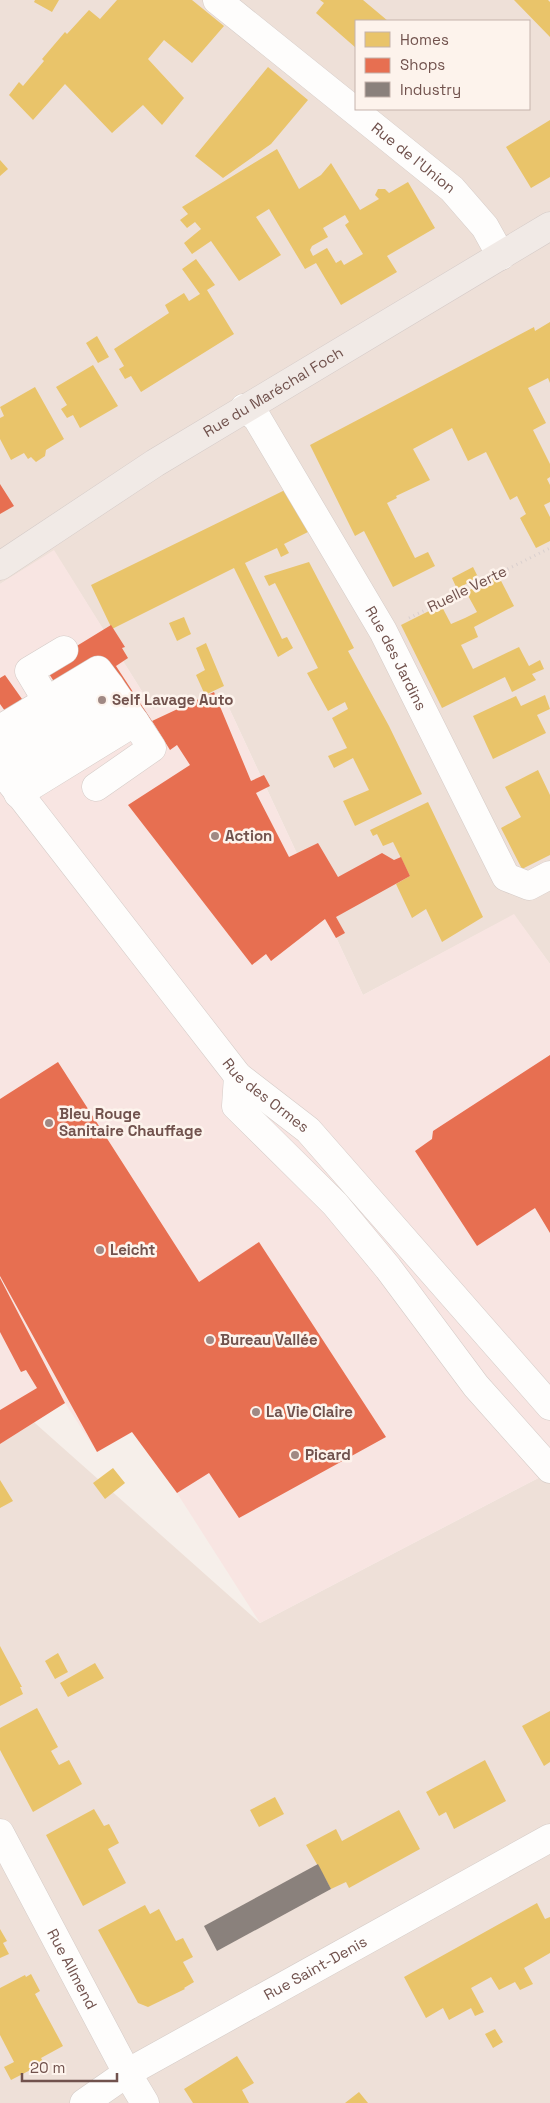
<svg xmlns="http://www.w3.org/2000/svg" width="550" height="2103" font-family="'Space Grotesk',sans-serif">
<rect width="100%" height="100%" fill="#f6efea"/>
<path fill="#eee0d8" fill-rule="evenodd" d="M0,0H550V964L514,915L363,995L223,695L153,709L54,551L0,584ZM356,21H529V109H356Z
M0,1392L260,1623L550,1472V2103H0Z"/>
<path fill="#f8e5e2" d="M54,550L153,709L223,695L363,995L514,914L550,964V1472L260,1623L177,1493L132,1432L97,1452L65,1403L0,1444V584Z"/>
<path fill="#e9c46a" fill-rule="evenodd" d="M35,0H59L52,12L34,2Z
M117,0H192L224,26L192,63L164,40L148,59L184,98L162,125L143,105L112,133L65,84L33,120L9,95L19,82L23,86L44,61L42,59L65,32L67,34L89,10L100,19Z
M320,0H363L388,21H356V48L316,13L324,3Z
M514,0H548L550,2V37Z
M268,67L308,100L271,144L223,178L195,156Z
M550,120V177L531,188L506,147Z
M277,149L299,189L321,175L331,163L360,210L379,199L375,195L378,189H385L389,193L408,182L435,228L387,256L397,272L341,305L316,263L305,269L269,209L256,217L281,255L239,281L211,241L192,254L184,243L201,229L195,222L187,228L180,220L188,214L182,207ZM345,215L349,222L345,225L363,254L344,265L341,260L336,263L327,248L313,256L310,250L312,246L328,237L323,228Z
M0,160L8,169L0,176Z
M196,259L215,285L207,290L234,334L141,392L131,376L125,379L119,369L124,366L114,349L169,313L165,305L184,293L189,301L200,294L182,269Z
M550,322V383L548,378L528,388L546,423L533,430L550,464V477L547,479L550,485V502L544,505L550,517V541L536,548L520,518L526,514L517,496L510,500L486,452L468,461L452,428L413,449L430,480L396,496L397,498L387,503L415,558L428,552L435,566L393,587L364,531L355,536L310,445L534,327L535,331Z
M97,336L109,357L98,363L86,343Z
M93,365L118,406L80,428L73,415L67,418L61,409L67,405L56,387Z
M35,387L64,439L46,450L45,456L36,462L31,457L28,459L24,453L11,460L0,439V418L4,416L0,407Z
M289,488L312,530L284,544L289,553L281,557L277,548L245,563L282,639L287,637L293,648L278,657L234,568L112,629L91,585Z
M309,562L354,648L348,651L389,726L422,794L355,826L343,801L369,790L353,758L334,768L328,756L347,748L332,718L348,709L345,702L328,711L307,673L318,668L275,583L269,586L264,576Z
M473,567L478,577L457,589L452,578Z
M498,575L514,606L474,627L478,637L461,645L473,669L519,647L529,666L540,660L544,669L532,674L536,680L512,692L505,677L442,708L401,625L441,605L451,624L465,618L477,612L466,592Z
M184,617L191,634L177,641L169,623Z
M206,643L224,686L205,695L196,675L205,670L196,648Z
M545,695L550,709L537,715L546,733L493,759L473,716L516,696L521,706Z
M538,770L550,795V855L522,869L501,828L521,817L505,787Z
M428,802L483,917L442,942L426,909L412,918L396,884L410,876L393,842L383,846L377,834L373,836L370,830Z
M113,1468L125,1483L105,1499L93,1483Z
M0,1480L13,1501L0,1508Z
M0,1646L22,1687H20L23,1694L0,1706Z
M58,1653L68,1672L55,1679L45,1661Z
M95,1663L104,1678L68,1697L60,1683Z
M37,1708L58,1747L51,1751L59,1765L69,1760L82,1784L33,1812L0,1750V1728Z
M550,1711V1762L544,1766L522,1726Z
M485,1760L506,1801L454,1829L446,1812L439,1816L426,1792Z
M275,1797L284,1814L259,1827L250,1810Z
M94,1809L104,1826L109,1824L119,1843L108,1849L126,1883L83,1906L46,1835Z
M399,1810L420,1849L349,1888L346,1882L331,1889L306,1845L336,1829L342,1841Z
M537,1903L545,1919L550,1917V1953L524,1968L533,1984L520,1990L515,1982L499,1990L491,1977L471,1988L484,2012L475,2016L471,2008L449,2020L443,2008L426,2018L404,1977Z
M145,1905L150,1914L159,1909L176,1941L183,1938L193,1957L183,1962L194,1982L184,1988L185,1989L148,2007L138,2003L98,1930Z
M0,1929L7,1941L3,1943L9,1954L0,1958Z
M31,1974L40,1991L35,1994L63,2046L41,2058L44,2063L11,2080L4,2067L14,2062L0,2035V1988L25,1975L26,1977Z
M495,2029L503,2042L493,2048L485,2034Z
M237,2056L254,2083L242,2090L249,2103H193L184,2089Z
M359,2092L368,2103H345Z"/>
<path fill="#e76f51" d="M0,484L14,506L0,514Z
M111,625L125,647L122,648L128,658L116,666L152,721L100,753L44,666Z
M5,675L22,699L5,711L0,704V678Z
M214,692L251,781L264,775L270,786L256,793L289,857L318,843L338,877L382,853L394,860L401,857L410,876L336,917L345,933L336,938L325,919L271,961L266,954L252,965L128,805L190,765L177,745L170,750L152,721Z
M550,1055V1233L535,1208L477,1246L415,1151L432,1139L433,1131Z
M58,1062L199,1282L259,1242L386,1437L239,1518L209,1473L177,1493L132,1432L97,1452L0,1276V1099Z
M0,1278L65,1403L0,1444V1410L37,1388L26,1370L21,1372L0,1332Z"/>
<path fill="#8a817c" d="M318,1864L331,1889L217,1951L204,1926Z"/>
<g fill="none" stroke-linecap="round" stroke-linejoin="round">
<defs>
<g id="minor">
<path id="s1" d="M217,0L452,189L485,227L501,256"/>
<path id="s2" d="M244,408L257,418L383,631L506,877L529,886L550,875"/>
<path d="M47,701L29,671L64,650"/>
<path d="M0,729L98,670L110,686"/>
<path d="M0,753L110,686L123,705"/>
<path id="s3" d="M0,769L238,1076L308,1130L550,1406"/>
<path d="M5,776L123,705L135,722"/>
<path d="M18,794L135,722L152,748L96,787"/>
<path d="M238,1076L236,1106L335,1204L388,1268L476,1386L550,1469"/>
<path id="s4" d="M0,1833L127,2073L145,2103"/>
<path id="s5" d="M84,2103L127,2073L550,1838"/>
</g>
<g id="major">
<path id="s6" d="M0,566L155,463L550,226"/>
</g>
</defs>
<use href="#minor" stroke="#d4cbc7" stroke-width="29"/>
<use href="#major" stroke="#d4cac7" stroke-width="29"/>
<path stroke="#d9cfce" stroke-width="3" stroke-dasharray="1 4" stroke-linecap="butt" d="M409,618L550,548"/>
<use href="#minor" stroke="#fefdfc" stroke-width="28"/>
<use href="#major" stroke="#f1eae6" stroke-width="28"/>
</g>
<g fill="#a08984" stroke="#fdf3ec" stroke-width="2">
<circle cx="102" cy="700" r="5"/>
<circle cx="215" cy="836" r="5"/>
<circle cx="49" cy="1123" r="5"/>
<circle cx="100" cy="1250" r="5"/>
<circle cx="210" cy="1340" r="5"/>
<circle cx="256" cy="1412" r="5"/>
<circle cx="295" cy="1455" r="5"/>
</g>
<g text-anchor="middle" stroke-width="5" stroke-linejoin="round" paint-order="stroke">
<g font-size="15" fill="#71524d" stroke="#fdf3ec">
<text dy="5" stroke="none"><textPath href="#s1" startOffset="252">Rue de l'Union</textPath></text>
<text dy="5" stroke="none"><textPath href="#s6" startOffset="324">Rue du Maréchal Foch</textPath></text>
<text transform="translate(467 589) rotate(-26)" y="5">Ruelle Verte</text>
<text dy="5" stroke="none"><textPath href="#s2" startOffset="294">Rue des Jardins</textPath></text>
<text dy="5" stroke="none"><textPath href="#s3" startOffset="422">Rue des Ormes</textPath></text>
<text dy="5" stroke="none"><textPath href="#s4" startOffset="154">Rue Allmend</textPath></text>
<text dy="5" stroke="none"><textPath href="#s5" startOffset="268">Rue Saint-Denis</textPath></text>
</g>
<g font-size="15" font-weight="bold" fill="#71524d" stroke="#fdf3ec" text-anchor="start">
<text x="112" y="705">Self Lavage Auto</text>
<text x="225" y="841">Action</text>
<text x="59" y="1119">Bleu Rouge<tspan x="59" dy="17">Sanitaire Chauffage</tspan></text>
<text x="110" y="1255">Leicht</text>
<text x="220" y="1345">Bureau Vallée</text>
<text x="266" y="1417">La Vie Claire</text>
<text x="305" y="1460">Picard</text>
</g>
</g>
<rect x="355" y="20" width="175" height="90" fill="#fdf3ec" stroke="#c5b3ac"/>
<rect x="365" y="32" width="25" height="15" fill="#e9c46a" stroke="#c5b3ac"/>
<text x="400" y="45" font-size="15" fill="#71524d">Homes</text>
<rect x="365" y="58" width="25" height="15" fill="#e76f51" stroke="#c5b3ac"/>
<text x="400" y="70" font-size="15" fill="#71524d">Shops</text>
<rect x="365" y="82" width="25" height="15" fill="#8a817c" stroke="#c5b3ac"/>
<text x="400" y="95" font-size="15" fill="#71524d">Industry</text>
<path d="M22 2073v8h95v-8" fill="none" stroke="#71524d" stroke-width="2.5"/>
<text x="30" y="2073" font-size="15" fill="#71524d" stroke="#fdf3ec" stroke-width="4" paint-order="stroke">20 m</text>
</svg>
